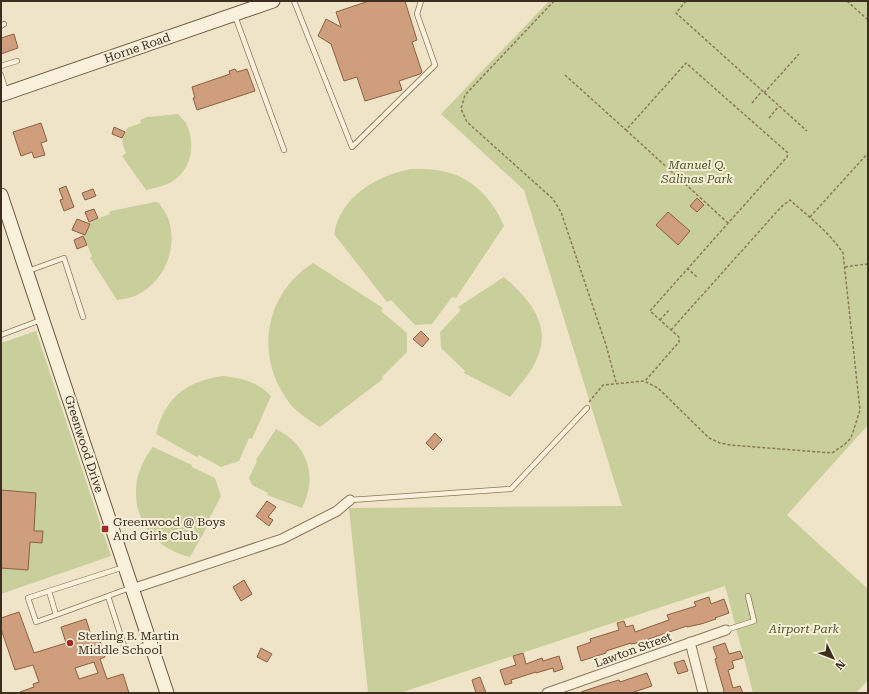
<svg xmlns="http://www.w3.org/2000/svg" width="869" height="694" font-family="'Roboto Serif',serif">
<rect width="100%" height="100%" fill="#f0e4c8"/>
<path fill="#c9cf9b" d="M549,1H868V425L787,515L868,589V680L856,693H753L725,586L400,693H368L349,508L622,506L524,190L441,114Z
M178,114C180,117 184,120 186,123C196,143 192,169 173,181C165,186 155,188 146,190L122,156L126,153C121,140 121,141 127,128L141,123L140,120L147,117Z
M411,169C421,169 432,169 442,171C471,176 493,199 504,226L456,298L452,297L432,324L415,325L391,300L387,302L334,234C341,196 376,176 411,169Z
M155,202L159,203C162,208 166,213 168,218C179,248 164,283 135,296C130,298 123,299 117,300L90,258L92,256L83,236L85,235L90,224L89,222L110,214L109,212L111,211Z
M313,263L383,308L381,311L407,333V352L382,377L383,379L320,427C310,421 299,414 291,405C254,359 263,295 313,263Z
M504,277C530,300 554,326 535,363C529,375 518,387 510,397L464,373L465,371L441,348L440,332L461,310L458,307Z
M36,331L111,556L1,594V343Z
M223,376C242,378 258,382 271,396L252,439L249,438L239,461L221,467L199,455L197,457L156,434C165,397 187,381 223,376Z
M276,429C308,445 318,476 302,508L267,495L268,493L252,485L249,478L257,461L256,460Z
M153,447L192,465V467L215,478L221,496L209,519L211,520L190,557C138,545 119,489 153,447Z"/>
<path fill="#cf9f7d" stroke="#8d5f41" fill-rule="evenodd" d="M369,1H405L417,40L412,42L422,72L420,74L399,81L402,90L365,101L357,77L344,81L331,44L318,36L326,19L341,27L336,12Z
M14,34L18,48L1,54V38Z
M235,69L237,72L247,69L255,91L197,110L193,98H195L192,87L230,74L229,71Z
M41,123L47,141L41,143L45,155L34,158L32,152L21,156L13,132Z
M114,127L125,132L122,138L112,134Z
M66,186L74,207L64,211L60,200L63,199L59,189Z
M93,189L96,196L85,200L82,193Z
M697,198L704,205L697,212L690,206Z
M94,209L98,218L89,222L85,212Z
M668,212L690,231L678,245L656,225Z
M77,219L90,224L85,235L72,230Z
M83,236L87,245L77,249L74,240Z
M421,331L429,339L422,347L413,339Z
M435,433L442,440L433,450L426,443Z
M1,490L36,493L34,531H43L42,543L30,542L28,570L1,568Z
M267,501L276,507L268,517L273,520L269,526L256,516Z
M244,580L252,594L241,601L233,587Z
M709,597L711,604L724,599L729,613L715,618L716,619L701,624L687,627V626L637,643L631,644V643L606,651V653L581,661L577,647L591,642L590,639L619,630L617,623L624,621L626,627L633,625L635,632L669,620L667,615L696,606L694,602Z
M19,612L34,653L66,643L61,627L86,619L91,635L98,634L105,657L100,659L107,679L123,674L129,693H20V692L34,687L33,684L39,682L33,665L15,670L1,629V618ZM94,662L98,673L79,679L75,668Z
M725,643L729,654L740,651L743,658L732,661L734,668L728,670L733,688L740,686L743,693H723L724,691L715,659L717,658L713,647Z
M261,648L272,654L267,662L257,657Z
M523,653L526,664L542,658L543,661L559,656L563,669L554,672L553,668L536,673V672L511,680L512,683L505,685L500,670L516,665L513,656Z
M684,660L688,671L678,674L674,663Z
M647,673L652,686L631,693H581V692L602,685L619,680L620,682Z
M480,677L486,693H476L472,680Z"/>
<g fill="none" stroke-linecap="round" stroke-linejoin="round">
<defs>
<path id="service" d="M294,1L352,147L435,65L417,14L421,1
M235,16L284,150
M1,26L4,24
M1,66L17,61
M1,75L6,92
M28,271L64,258L83,317
M1,335L41,320
M350,500L511,489L587,408
M124,567L49,591L56,615L108,596L124,646L130,650L149,644
M49,591L28,598L36,622L56,615
M108,596L130,588
M726,630L754,621L748,596"/>
<path id="minor" d="M132,589L282,539L337,511L350,500
M690,642L703,693
M547,693L726,630"/>
<path id="secondary" d="M1,95L273,1
M1,195L167,693"/>
</defs>
<use href="#service" stroke="#8d765c" stroke-width="6"/>
<use href="#minor" stroke="#8d765c" stroke-width="11"/>
<use href="#secondary" stroke="#6f573f" stroke-width="15"/>
<path stroke="#8d765c" stroke-width="1.5" stroke-dasharray="3 2" stroke-linecap="butt" d="M554,1L465,95L461,109L467,122L553,199L561,212L606,345L616,382
M686,1L676,13L807,131
M847,1L868,20
M565,75L626,130L686,63L788,153L787,157L650,311L679,337V342L645,381
M764,93L799,54
M752,103L762,91
M769,118L779,106
M626,130L728,223
M810,217L868,153
M845,267L866,264L868,265
M687,268L698,278
M660,320L670,309
M589,402L603,385L644,381L658,388L709,438L720,443L730,445L832,453L844,445L851,438L860,410L843,253C829,232 809,217 790,200L781,207L671,330"/>
<use href="#service" stroke="#faf1dc" stroke-width="4.5"/>
<use href="#minor" stroke="#faf1dc" stroke-width="9"/>
<use href="#secondary" stroke="#faf1dc" stroke-width="13"/>
</g>
<g fill="#9e2a2b" stroke="#f7eed8" stroke-width="1.5">
<rect x="101" y="525" width="8" height="8" rx="2"/>
<circle cx="70" cy="643" r="4"/>
</g>
<g text-anchor="middle" stroke-width="4" stroke-linejoin="round" paint-order="stroke">
<g font-size="12" fill="#3d2e20" stroke="#f7eed8">
<text transform="translate(137 48) rotate(-19)" y="4">Horne Road</text>
<text transform="translate(84 444) rotate(72)" y="4">Greenwood Drive</text>
<text transform="translate(633 650) rotate(-20)" y="4">Lawton Street</text>
</g>
<g font-size="12" font-style="italic" fill="#4d5a26" stroke="#f7eed8">
<text x="697" y="169">Manuel Q.<tspan x="697" dy="14">Salinas Park</tspan></text>
<text x="804" y="633">Airport Park</text>
</g>
<g font-size="12" fill="#3d2e20" stroke="#f7eed8" text-anchor="start">
<text x="113" y="526">Greenwood @ Boys<tspan x="113" dy="14">And Girls Club</tspan></text>
<text x="78" y="640">Sterling B. Martin<tspan x="78" dy="14">Middle School</tspan></text>
</g>
</g>
<rect width="869" height="694" fill="none" stroke="#3d2e20" stroke-width="4"/>
<g transform="translate(833 658) rotate(133)" stroke="#f7eed8" stroke-width="3" paint-order="stroke">
<path d="M0-3L7 15L0 10L-7 15Z" fill="#3d2e20"/>
<text y="-6" font-size="11" font-weight="bold" text-anchor="middle" fill="#3d2e20">N</text>
</g>
</svg>
